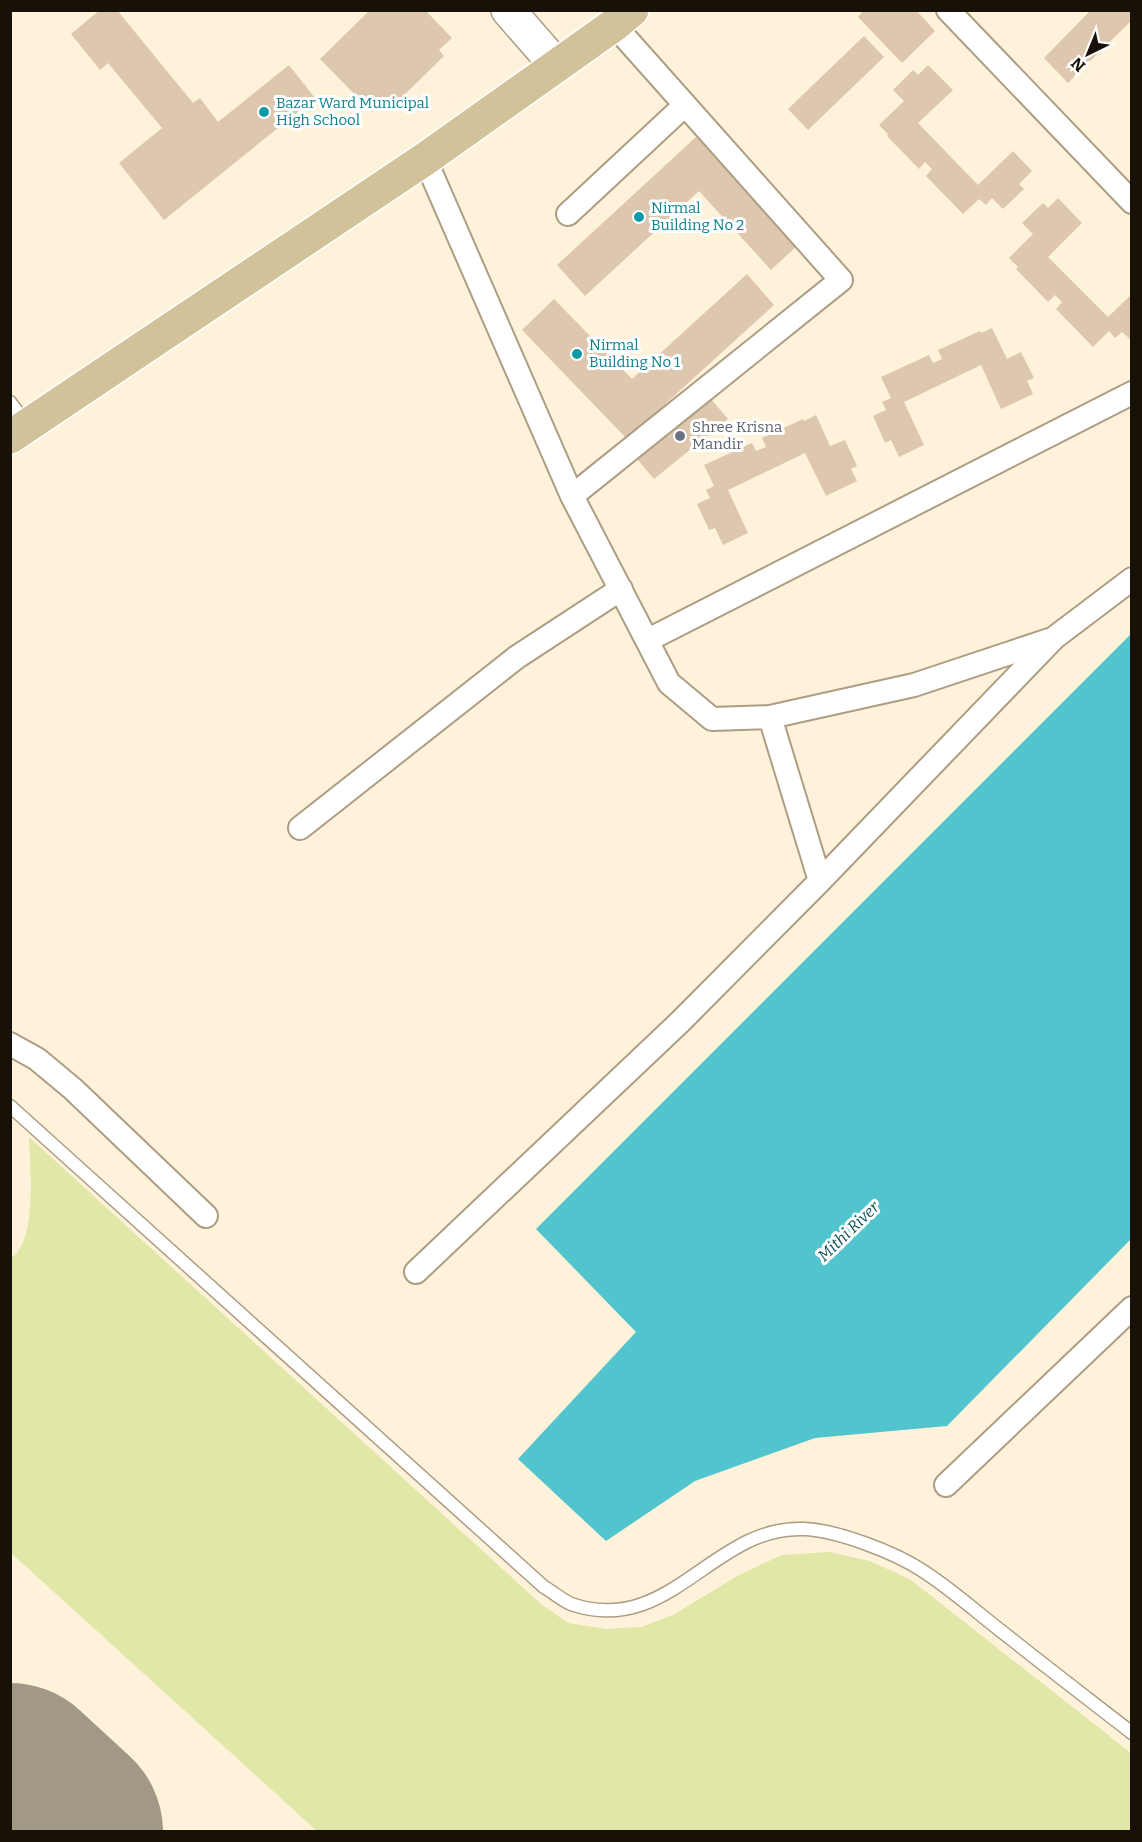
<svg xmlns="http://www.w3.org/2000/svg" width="1142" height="1842" font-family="Bitter,serif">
<rect width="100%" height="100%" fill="#fef2da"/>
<path fill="#e0e7a7" d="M29,1137L541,1604L568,1623L606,1629L641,1627L673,1615L739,1575L782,1555L829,1552L870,1561L911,1580L1131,1753V1831H317L11,1553L10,1259C38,1242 30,1166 29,1137Z"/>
<path fill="#51c4cd" d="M1131,634V1239L947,1426L815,1438L695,1481L606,1541L518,1459L636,1332L536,1229Z"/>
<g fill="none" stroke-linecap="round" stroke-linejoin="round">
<path stroke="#a29886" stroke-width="82" d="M10,1795L31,1805"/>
<path stroke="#a29886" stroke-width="206" d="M10,1786L60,1832"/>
</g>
<path fill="#dec7af" d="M100,10H117L193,103L200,98L218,122L289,65L315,98L164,220L119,163L162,128L108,63L100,70L71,34Z
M370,10H425L452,38L439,50L444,56L394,105L386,98L372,112L320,59Z
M864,10H916L935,31L902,63L858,17Z
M1091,10H1132V20L1068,83L1044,58Z
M864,36L884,57L808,130L788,109Z
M928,65L953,90L918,123L978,185L1013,151L1032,171L1019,184L1024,189L1003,209L992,198L986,205L979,199L963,214L926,176L932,169L925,162L919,169L887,136L888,134L879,125L904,101L893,90L913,70L918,75Z
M700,136L799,244L771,270L699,191L585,296L557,265L696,137L698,139Z
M1058,198L1082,223L1048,257L1108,317L1132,294V341L1122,332L1115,338L1109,331L1093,347L1056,309L1062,302L1055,295L1048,302L1016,269L1018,267L1009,258L1033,234L1022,223L1043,203L1048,208Z
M747,274L774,305L627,439L522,330L554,299L632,379Z
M992,328L1007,359L1021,352L1034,378L1027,381L1033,394L1001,409L981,365L904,402L924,445L899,457L891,440L885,443L873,416L886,410L882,402L891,398L881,377L929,355L933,363L942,359L938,350L980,331L981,333Z
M705,392L728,419L654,479L631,452Z
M816,415L830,446L845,440L857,466L851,469L857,481L826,496L805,453L728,490L748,533L723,545L715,528L709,530L697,504L710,498L706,490L714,486L704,465L752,443L756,451L766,447L762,438L803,419L804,421Z"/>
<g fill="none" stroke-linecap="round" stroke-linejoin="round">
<defs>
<path id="service" d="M10,402L27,425
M10,1106L544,1587C553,1592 562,1600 571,1604C670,1638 713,1525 804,1529C837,1530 896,1553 923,1571C954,1591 981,1616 1010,1638C1050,1670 1091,1701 1132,1733"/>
<path id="minor" d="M948,10L1132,202
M425,159L572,496L669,683L712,719L770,717L914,685L1049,640
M568,214L685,105
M572,496L841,280L614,25
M648,640L1132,393
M770,717L820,881
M300,828L517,657L621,589
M10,1044L37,1059L73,1089L206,1216
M416,1272L681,1021L820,881L1054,638L1132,579
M946,1485L1132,1308"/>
<path id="secondary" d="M508,10L556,65"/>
<path id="primary" d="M10,437L425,159L614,25L632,10"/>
</defs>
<use href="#service" stroke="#ad9e83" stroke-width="15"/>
<use href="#minor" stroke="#ad9e83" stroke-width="26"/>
<use href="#secondary" stroke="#ad9e83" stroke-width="36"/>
<use href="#primary" stroke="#fff" stroke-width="36"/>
<use href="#service" stroke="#fff" stroke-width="12"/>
<use href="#minor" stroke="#fff" stroke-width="22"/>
<use href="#secondary" stroke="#fff" stroke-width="33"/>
<use href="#primary" stroke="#d2c29a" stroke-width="33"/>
</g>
<g fill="#0f9aa8" stroke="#fff" stroke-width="2">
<circle cx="264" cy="112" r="6"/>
<circle cx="639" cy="217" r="6"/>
<circle cx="577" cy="354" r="6"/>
</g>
<circle fill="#6b7280" stroke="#fff" stroke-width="2" cx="680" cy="436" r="6"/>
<g text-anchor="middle" stroke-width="6" stroke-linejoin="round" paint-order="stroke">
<g font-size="15" fill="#0d838f" stroke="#fff" text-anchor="start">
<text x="276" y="108">Bazar Ward Municipal<tspan x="276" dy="17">High School</tspan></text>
<text x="651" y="213">Nirmal<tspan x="651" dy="17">Building No 2</tspan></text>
<text x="589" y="350">Nirmal<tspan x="589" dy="17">Building No 1</tspan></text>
</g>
<g font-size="15" fill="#5b616d" stroke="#fff" text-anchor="start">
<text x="692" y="432">Shree Krisna<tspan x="692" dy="17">Mandir</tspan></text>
</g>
<g font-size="16" font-style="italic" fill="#0f5458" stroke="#fff">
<text transform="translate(848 1231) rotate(-44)" y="6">Mithi River</text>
</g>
</g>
<rect width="1142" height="1842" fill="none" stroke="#171107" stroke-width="24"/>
<g transform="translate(1088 54) rotate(223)" stroke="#ffffff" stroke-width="4.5" paint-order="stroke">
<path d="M0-4.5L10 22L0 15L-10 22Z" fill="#171107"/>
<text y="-9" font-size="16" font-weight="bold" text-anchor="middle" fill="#171107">N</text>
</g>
</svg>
